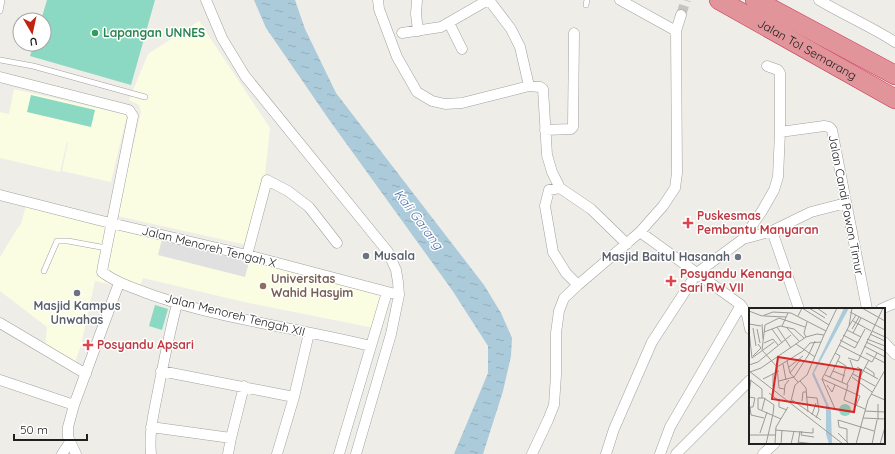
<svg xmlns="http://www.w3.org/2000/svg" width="895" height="454" font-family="Quicksand,sans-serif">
<defs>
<pattern id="water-ripples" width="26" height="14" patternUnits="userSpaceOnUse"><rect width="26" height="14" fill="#abcada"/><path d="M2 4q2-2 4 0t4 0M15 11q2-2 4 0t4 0" fill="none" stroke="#93adbb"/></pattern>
</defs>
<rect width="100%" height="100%" fill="#efede7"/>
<path fill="#fafde2" d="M199,21L270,128L264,184L247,245L117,216L141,112L139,105L129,100L148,54Z
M14,89L127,115L111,182L62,171L68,143L67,142L60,172L0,158V127L7,128L0,127V112L9,114Z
M26,206L383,294L374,328L244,302L143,278L138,291L95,281L81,345L74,365L45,348L47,327L0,291V257L17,229L21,224Z"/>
<path fill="#8bd8c3" d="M47,0H155L131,85L30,56L34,44H44V20H41Z
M31,95L95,110L91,127L27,112Z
M155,305L168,309L162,330L149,326Z"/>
<path fill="#e0e0e0" d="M162,239L249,262L245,277L158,255Z"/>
<path fill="url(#water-ripples)" d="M254,0H295L305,29L336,93L484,285L501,313L512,338L511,356L503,391L483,454H454L488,373V346L452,290L330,121L266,28Z"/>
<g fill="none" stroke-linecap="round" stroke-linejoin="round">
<path stroke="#c6c4bf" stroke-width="10" stroke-dasharray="10 5" stroke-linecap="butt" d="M681,15L686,0"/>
<defs>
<path id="service" d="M586,5L587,0
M0,11L2,0
M0,60L33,66L145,97
M44,271L57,241H68L106,248"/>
<path id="minor" d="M206,0L222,38L245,76L388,252L396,270L398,282L399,295L391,334L356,454
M378,0L379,9L397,57L417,92L432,101L445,104L462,103L529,86
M417,0L416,14L418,31
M489,0L511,29L520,47L529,86L540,87L543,89L547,155L552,172L560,188L591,209L627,244
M620,0L676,31
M819,0C844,15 870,26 895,42
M449,23L462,49
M402,33L441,27L488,0
M0,77L129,110L133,116L103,266L102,272C118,284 137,289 155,296C225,320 299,328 371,346
M545,130L571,129L573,127L574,33
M780,132L824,126L829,127L832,130L867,309
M560,188L549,190L545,206L553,252L566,273L578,285
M0,195L98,220L247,255L399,295
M772,231L799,309
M640,232L741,305L747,315L750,329
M743,239L762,211L774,190L778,177L780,132V73L778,70L767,66
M247,255L267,180L288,191L309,207L337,243
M881,309L895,303
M0,323L86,374
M884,342L895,354
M161,371L294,397
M0,380L74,405
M151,427L231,438L244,386
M62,454L70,442
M76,454L68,437V427L74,405L119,283
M151,454C149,434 153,416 157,396C163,365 169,334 177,304
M228,454L231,438
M277,454L294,397L309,333
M339,454L387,292
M532,454L548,420L554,405L556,375V333L559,311L564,298L578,285L640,232L663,206L675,188L677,173L676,31L681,15
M606,454L614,429L652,342L697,273L743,239L772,231L811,212L846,203
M660,454L670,427L741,305
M676,454L750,380
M763,454L775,443"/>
<g id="motorway">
<path id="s1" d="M719,0L895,99"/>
<path d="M755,0L895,75"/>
</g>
</defs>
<use href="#service" stroke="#a1a1a1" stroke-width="6"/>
<use href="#minor" stroke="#a1a1a1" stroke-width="11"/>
<use href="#motorway" stroke="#ce3357" stroke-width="20"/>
<use href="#service" stroke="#fff" stroke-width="5"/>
<use href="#minor" stroke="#fff" stroke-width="10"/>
<use href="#motorway" stroke="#e1959a" stroke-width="19"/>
</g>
<circle fill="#2e9e5b" stroke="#fff" stroke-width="1.5" cx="95" cy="33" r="4"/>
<g fill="#e0444e" stroke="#fff" stroke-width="1.5">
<path d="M686 217h4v4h4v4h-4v4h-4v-4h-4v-4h4z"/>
<path d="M669 275h4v4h4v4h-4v4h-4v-4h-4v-4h4z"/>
<path d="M86 339h4v4h4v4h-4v4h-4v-4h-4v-4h4z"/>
</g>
<g fill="#6b7280" stroke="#fff" stroke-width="1.5">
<circle cx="366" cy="256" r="4"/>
<circle cx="738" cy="257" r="4"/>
<circle cx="77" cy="293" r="4"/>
</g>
<circle fill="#8d6e63" stroke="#fff" stroke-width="1.5" cx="263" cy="286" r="4"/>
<g text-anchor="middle" stroke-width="3" stroke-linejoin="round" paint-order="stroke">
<g font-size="12" font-weight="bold" fill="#27864d" stroke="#fff" text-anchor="start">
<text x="103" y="37">Lapangan UNNES</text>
</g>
<g font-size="12" fill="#202020" stroke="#fff">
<text dy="4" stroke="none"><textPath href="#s1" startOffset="101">Jalan Tol Semarang</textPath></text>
<text transform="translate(846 205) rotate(79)" y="4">Jalan Candi Pawon Timur</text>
<text transform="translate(209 247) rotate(14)" y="4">Jalan Menoreh Tengah X</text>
<text transform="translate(235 315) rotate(14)" y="4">Jalan Menoreh Tengah XII</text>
</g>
<g font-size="12" font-weight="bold" fill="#be3a42" stroke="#fff" text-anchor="start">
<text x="697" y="220">Puskesmas<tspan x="697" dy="14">Pembantu Manyaran</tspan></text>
<text x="680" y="278">Posyandu Kenanga<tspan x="680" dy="14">Sari RW VII</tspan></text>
<text x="97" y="349">Posyandu Apsari</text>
</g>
<g font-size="12" font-weight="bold" fill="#5b616d" stroke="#fff" text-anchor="start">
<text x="374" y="260">Musala</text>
<text x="730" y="261" text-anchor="end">Masjid Baitul Hasanah</text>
<text x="77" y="310" text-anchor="middle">Masjid Kampus<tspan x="77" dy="14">Unwahas</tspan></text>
</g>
<g font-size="12" font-weight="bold" fill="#785e54" stroke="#fff" text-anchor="start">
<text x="271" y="283">Universitas<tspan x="271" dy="14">Wahid Hasyim</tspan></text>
</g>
<g font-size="13" font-style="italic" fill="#5374a9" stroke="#fff">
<text transform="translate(419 219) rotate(53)" y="5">Kali Garang</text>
</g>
</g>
<g transform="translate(749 308)">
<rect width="136" height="136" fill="#efede7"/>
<path d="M90 102a6 6 0 1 1 12 0a6 6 0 1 1-12 0Z" fill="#8bd8c3"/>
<path d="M95,0H100L65,65L82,103L83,136H80L77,126V97L63,66Z" fill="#abcada"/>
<path fill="none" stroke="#9c9b97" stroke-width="1" d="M60,0L76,10M68,0L78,7M113,0L136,13M0,3L13,8L24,4L42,5L77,23M101,4L136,22M15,8L37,9M49,8L53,0L80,17M104,13L122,23M0,16L12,18M13,16L14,31M33,18L39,5M100,18L107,7M28,19L42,40M37,19L50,33M4,20L7,38M8,21L11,35M23,21L33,35M103,21L110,9M98,22L112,29M0,23L3,50M123,23L136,29M15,24L31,18L45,21L55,30M104,25L112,10M121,26L136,33M94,27L109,35M57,29L55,25L58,14M118,31L136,38M91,32L106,40M117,34L136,43M15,35L24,31L29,37M47,36L66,49M90,37L123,54L128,45M115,38L136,49M106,40L116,21M117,45L136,55M60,46L66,33M4,48L12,40L9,36M3,50L25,34M99,50L109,53L134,0M38,53L41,65L49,74M89,53L97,58L93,74M34,56L37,72M0,57L9,54L42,27M28,59L54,43L61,35L72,34M40,59L54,48M108,59L129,71M116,59L125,65V69M0,63L94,136M84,63L96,68M1,64L12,60L57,29L68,26L75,27L88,0M24,65V79M41,65L52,51M104,66L126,78M76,67L99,77L95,92L116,101M81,69L91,48L86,45M103,69L123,84M111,69L120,52M0,71L13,81V90M14,71L30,63M73,71L111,88L107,98M30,73L45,69L60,46M51,73L57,80L59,104M98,76L105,63L101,52M78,77L83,84L86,77M35,81L30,80L28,59L13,42L16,17L30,10L56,19M0,85L2,72M20,85L30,93V99L38,102M122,86L136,92M35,87L36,77L40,72M0,89L6,90L4,99H0M57,89L68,90L70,102L67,110M43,92L72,112M42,93L46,77L58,67L75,27M53,93L54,84H57M1,99L2,107L15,110M86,101L73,71L100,18L103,0M13,102L16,90M116,103L136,104M24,106L25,97L15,90H9V101L32,111M63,107L67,95M114,110L136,111M129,112V96M26,122L64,125V120M53,123L52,127L65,129M11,125L18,104M89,125L100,136M0,127H26M49,134L65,136M98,134V121L90,119L89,112L125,123M17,136L24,106M26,136L27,119L39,99M32,136L33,122M42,136L45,123M49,136L51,123M107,136L119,92L136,62M123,136L128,112M131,136L136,119"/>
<path fill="#d62828" fill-opacity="0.15" stroke="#d62828" stroke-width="2" d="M29,49L112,62L105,104L23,91Z"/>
<rect width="136" height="136" fill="none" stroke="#202020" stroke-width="2"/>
</g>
<g transform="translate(32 32) rotate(171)"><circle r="19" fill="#ffffff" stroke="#a6a6a6"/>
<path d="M0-3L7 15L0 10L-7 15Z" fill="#c0230f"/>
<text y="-6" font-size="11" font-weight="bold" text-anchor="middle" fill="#202020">U</text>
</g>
<path d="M14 434v6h73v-6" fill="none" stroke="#202020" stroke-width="2"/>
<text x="20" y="434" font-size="12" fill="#202020" stroke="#ffffff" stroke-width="3" paint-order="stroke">50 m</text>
</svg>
